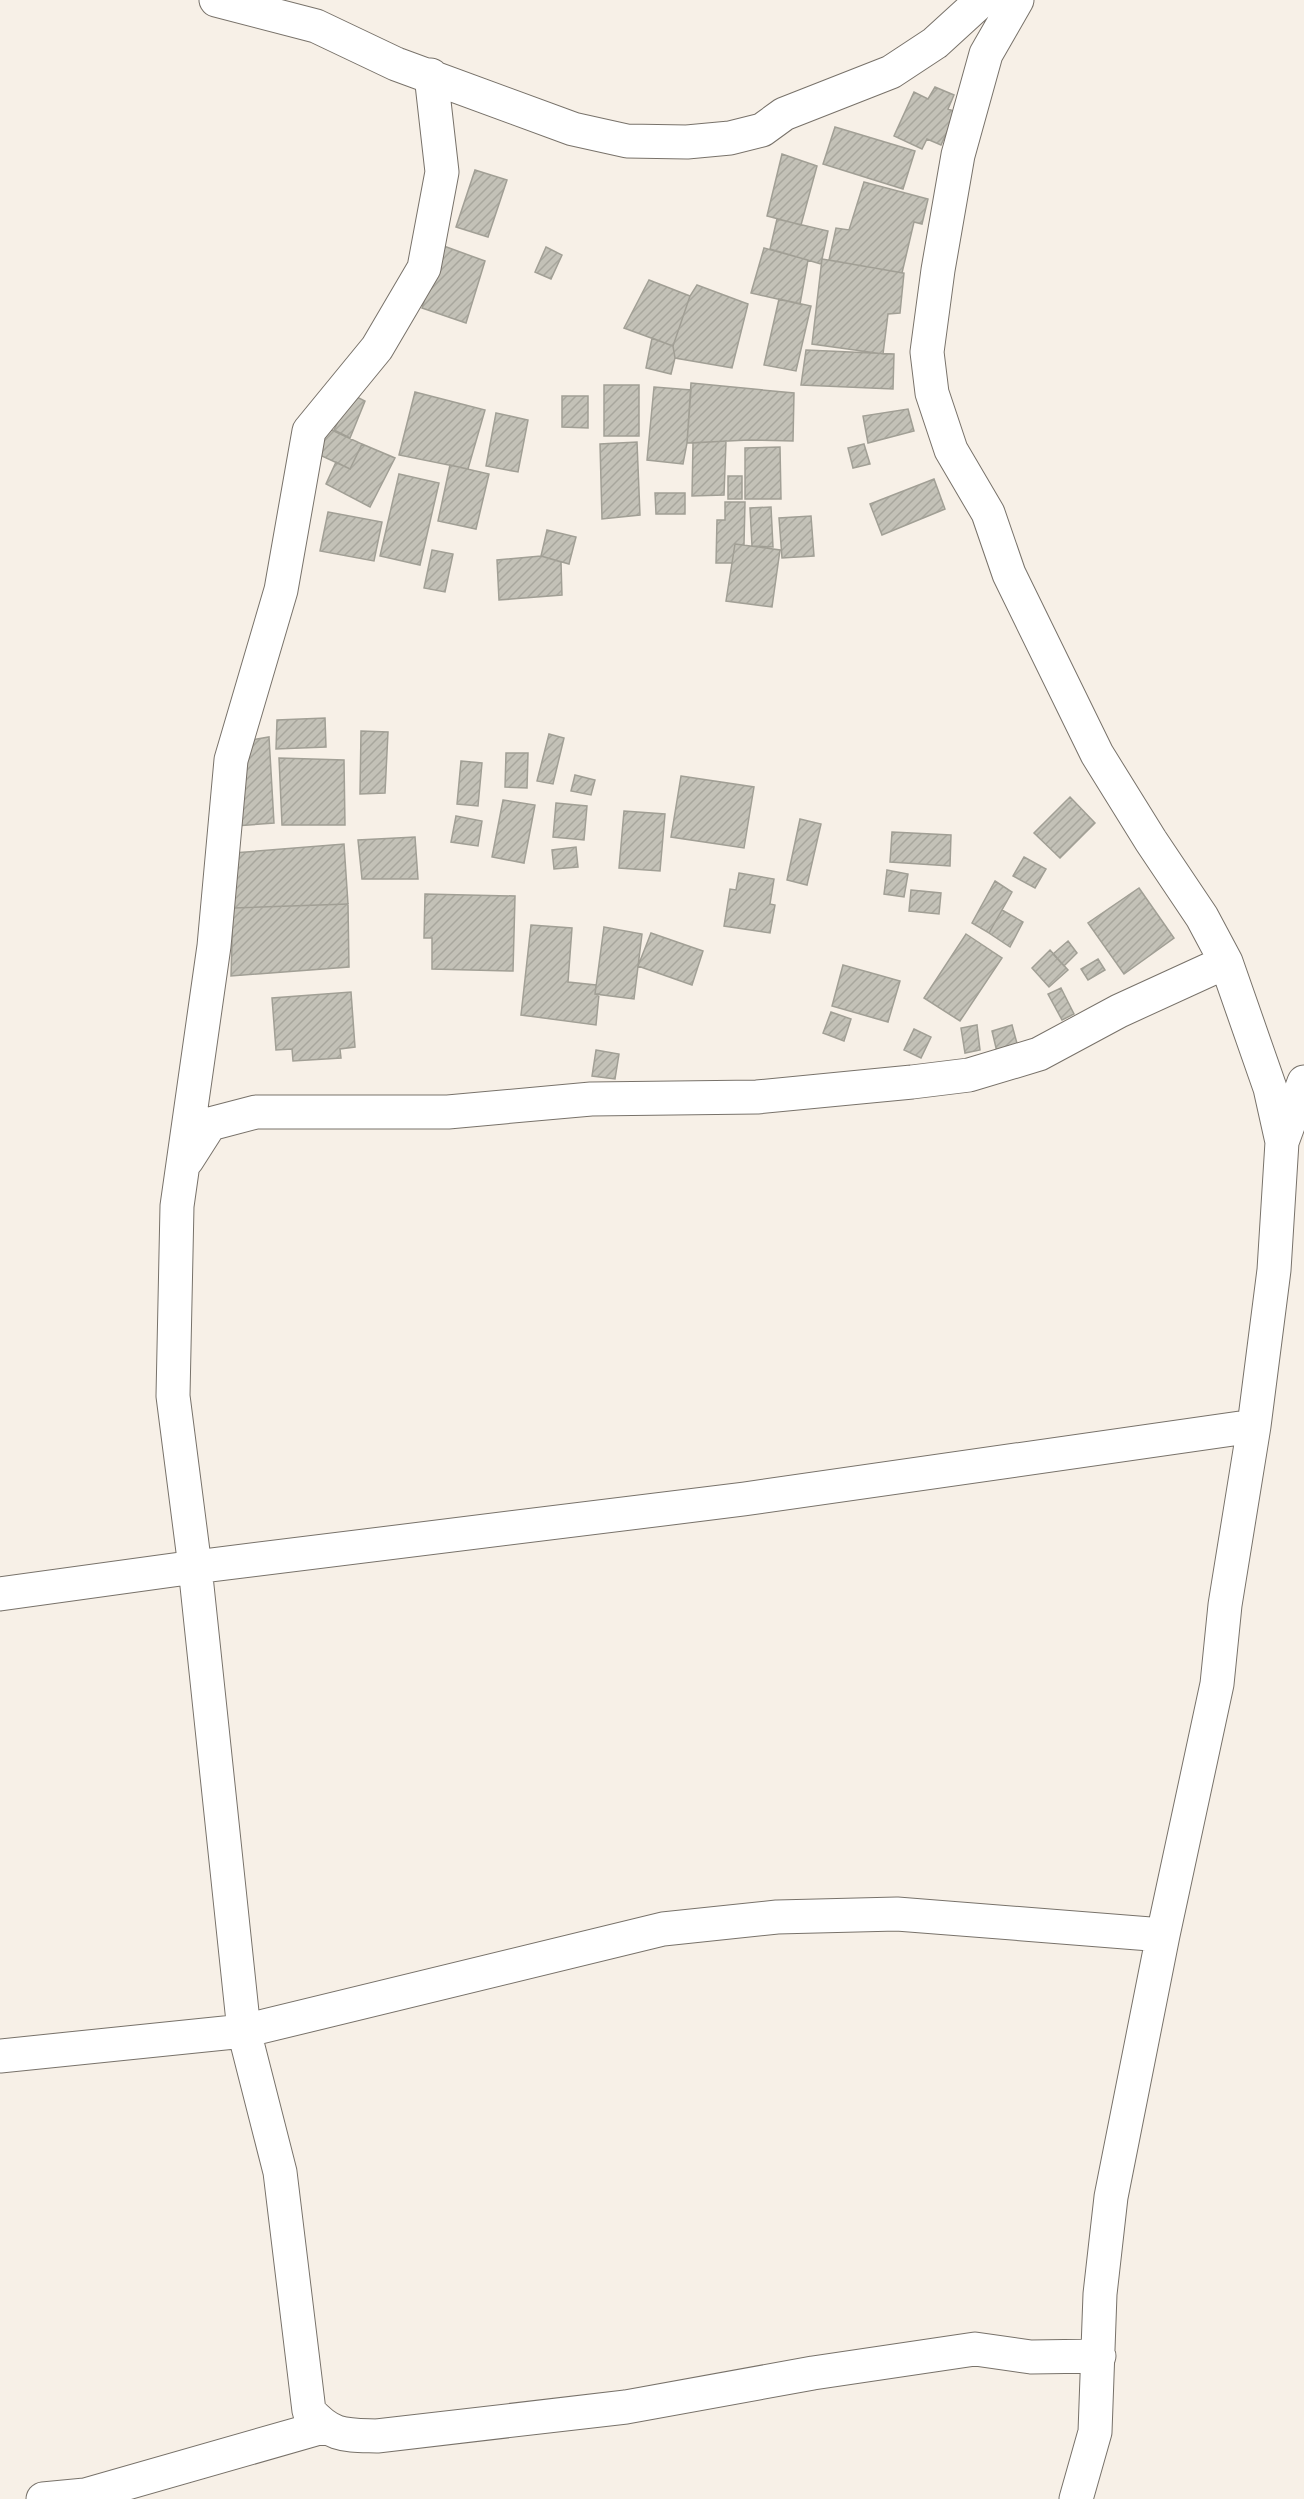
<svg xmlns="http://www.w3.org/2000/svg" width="1304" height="2499" font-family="'Public Sans',sans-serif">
<defs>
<pattern id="building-hatch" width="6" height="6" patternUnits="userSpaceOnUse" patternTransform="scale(1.5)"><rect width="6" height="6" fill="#c3c1b7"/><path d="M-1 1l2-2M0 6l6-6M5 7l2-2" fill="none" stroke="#a8a69d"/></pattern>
</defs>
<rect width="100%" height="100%" fill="#f7f0e7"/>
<path fill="url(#building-hatch)" stroke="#a19f95" stroke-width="1.5" d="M935,87L954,95L948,109L956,112L941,145L927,139L922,149L894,136L914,92L928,99Z
M835,127L915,151L903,189L823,164Z
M782,154L817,166L801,225L767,216Z
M475,170L507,180L488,237L456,227Z
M864,182L928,199L922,224L914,222L902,273L829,260L836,228L849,230Z
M777,219L828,231L821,264L770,249Z
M441,245L485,261L466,323L422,308Z
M546,247L562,255L551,279L535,272Z
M764,248L808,260L800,304L751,293Z
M822,259L904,273L900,313L888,314L883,354L812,344Z
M649,280L690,296L673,346L624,328Z
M697,285L748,304L732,368L675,358L673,346L690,296Z
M779,299L811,306L796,371L764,365Z
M652,338L673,346L675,358L671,374L646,368Z
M806,350L894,354L893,389L801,385Z
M691,383L794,393L793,441L749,440L687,443Z
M604,385H639V436H604Z
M654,387L691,390L687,443L683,464L647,460Z
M415,392L485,410L468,469L399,455Z
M351,394L365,401L350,438L334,430Z
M562,396H588V428L562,427Z
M908,409L914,431L868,443L863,416Z
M496,413L528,420L518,472L486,466Z
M323,426L362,444L350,469L311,451Z
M726,441L724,495L692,496L693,443Z
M637,442L640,515L602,519L600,444Z
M362,444L395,458L370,507L326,484L336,462L350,469Z
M864,444L870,464L853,468L848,448Z
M780,447L781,499H745V448Z
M450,465L489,474L476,529L438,521Z
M399,474L439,483L420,565L380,556Z
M728,476H742V499H728Z
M934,479L945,509L882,535L870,504Z
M655,493H685V514H656Z
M725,502H745L744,545L735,544L732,563H716L717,520H725Z
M771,507L773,547L752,546L750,508Z
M328,512L382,522L374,561L320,551Z
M811,516L814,556L782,558L779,518Z
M547,530L576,537L569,564L541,556Z
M735,544L780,550L772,607L726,601Z
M432,550L453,554L445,592L424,588Z
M541,556L561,562L562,595L499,600L497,560Z
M325,718L326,747L276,749L277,720Z
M361,731L388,732L385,793L360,794Z
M549,734L564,738L553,784L537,781Z
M269,737L274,823L235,826L246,741Z
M506,753H528L527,788L505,787Z
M279,758L344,760L345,825H282Z
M461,761L482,763L478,806L457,804Z
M575,775L595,780L591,795L571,791Z
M681,776L754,787L744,848L671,837Z
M1070,797L1095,823L1060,858L1034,833Z
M503,800L535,805L524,863L492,857Z
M556,803L587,806L584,840L553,837Z
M624,811L665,814L660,871L619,868Z
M456,816L482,821L478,846L451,842Z
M800,819L821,824L807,885L787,880Z
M892,832L951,835L950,866L890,862Z
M415,837L418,879H362L358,840Z
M344,844L348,904L233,908V853Z
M576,847L578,867L554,869L552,850Z
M1024,857L1046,869L1035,888L1013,876Z
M887,870L908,874L904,897L884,894Z
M739,873L774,879L770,904L775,905L770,933L724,926L730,889L736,890Z
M995,881L1012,892L989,933L972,923Z
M1139,888L1174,938L1124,974L1088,923Z
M911,890L941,893L939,914L909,911Z
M425,894L515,896L513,971L432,969V938H424Z
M348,904L349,967L231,976L233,908Z
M1002,910L1023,922L1010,947L989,933Z
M531,925L572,928L568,982L596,985L595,994H599L596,1025L521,1015Z
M604,927L642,934L634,999L595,994Z
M651,933L703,951L692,985L638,966Z
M966,934L1002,958L960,1021L924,998Z
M1068,941L1077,953L1064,966L1053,954Z
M1050,950L1068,970L1049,987L1032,968Z
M1098,959L1105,970L1088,980L1081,969Z
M843,965L900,981L888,1022L832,1006Z
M1061,988L1074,1014L1062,1020L1048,994Z
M351,992L355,1047L340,1049L341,1058L293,1061L292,1049L276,1050L272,998Z
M831,1012L851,1019L844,1041L823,1033Z
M977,1025L980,1050L965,1053L961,1028Z
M1012,1025L1018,1047L997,1052L992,1031Z
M914,1029L931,1037L921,1058L904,1050Z
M596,1050L619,1054L615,1079L592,1076Z"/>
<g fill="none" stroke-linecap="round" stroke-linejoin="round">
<defs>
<path id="minor" d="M216,0L316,26L396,64L573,129L627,141L687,142L730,138L762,130L784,114L891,72L935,43L982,0
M1017,0L986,54L958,155L938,270L927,352L932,393L951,450L988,513L1009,574L1097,754L1151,841L1202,917L1226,962L1270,1088L1282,1142
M431,75L442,172L424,268L377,348L309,431L281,590L231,760L214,946L177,1206L173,1396L195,1567L244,2031L280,2172L309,2411C332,2437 345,2435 377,2436L626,2407L813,2373L975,2349L1031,2357L1099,2356
M187,1160L210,1124L256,1112H448L591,1099L757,1097L912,1082L969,1075L1039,1054L1119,1011L1226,962
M0,1594L195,1567L744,1499L1254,1426
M0,2056L244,2031L663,1929L777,1917L897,1914L1163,1935
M43,2499L85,2495L323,2427
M1076,2499L1095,2432L1100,2294L1111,2197L1163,1935L1217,1684L1225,1605L1254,1426L1274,1270L1282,1142L1304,1082"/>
</defs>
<use href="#minor" stroke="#78726a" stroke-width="35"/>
<use href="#minor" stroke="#fff" stroke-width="33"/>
</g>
</svg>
